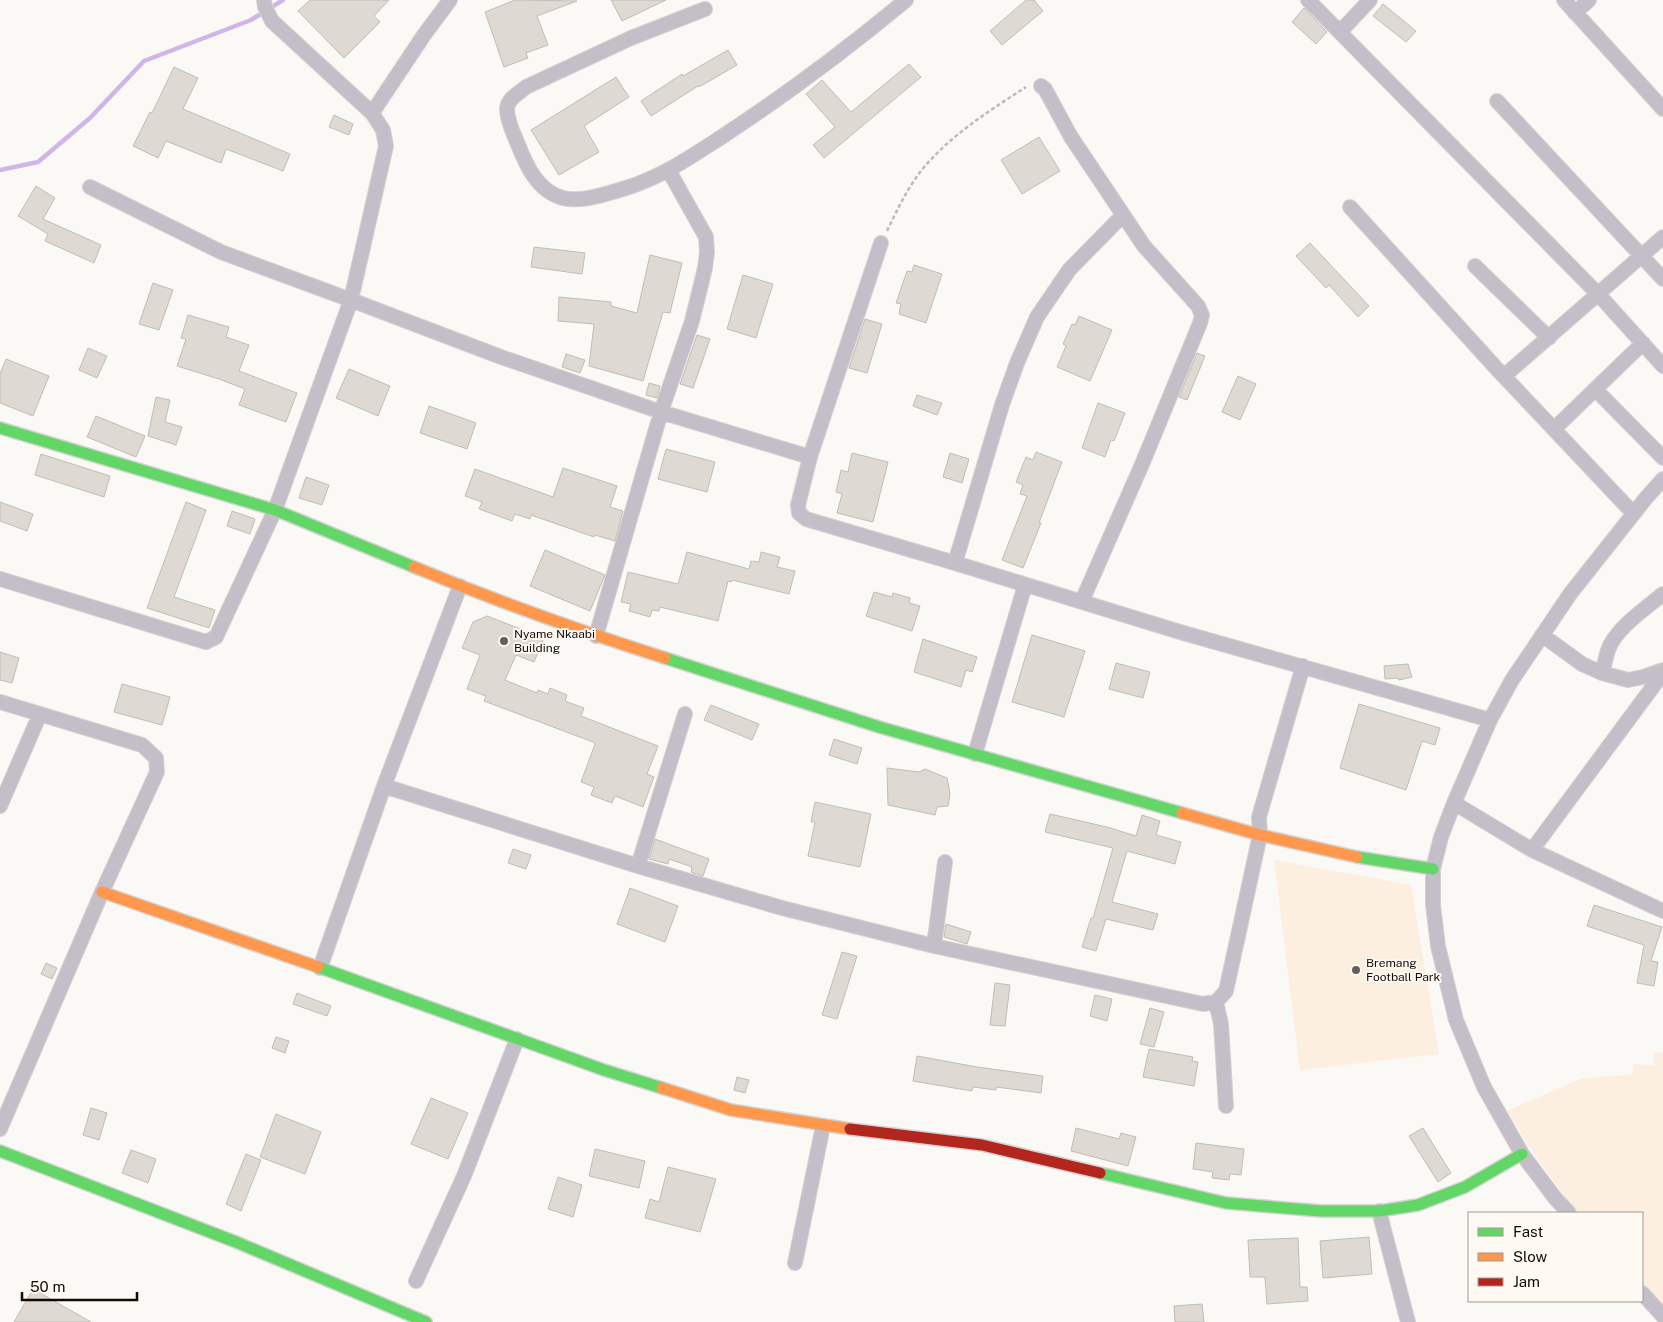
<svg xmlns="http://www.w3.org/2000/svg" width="1663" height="1322" font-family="'Public Sans',sans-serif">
<rect width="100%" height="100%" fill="#fbf9f6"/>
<path fill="#fcefdf" d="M1274,860L1411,885L1439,1054L1300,1070Z
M1654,1052L1663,1053V1305L1642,1285V1213H1577L1539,1161L1507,1111L1580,1079L1633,1074V1064L1653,1065Z"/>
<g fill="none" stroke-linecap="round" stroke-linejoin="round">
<path stroke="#d0b6e8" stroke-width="4.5" d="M0,170L38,162L90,118L144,61L251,20L283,0"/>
</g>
<path fill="#ded9d2" stroke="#c2bcb6" d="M310,0H389L374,16L380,22L344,58L298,11Z
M515,0L577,1L537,16L548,45L526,53L528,58L504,67L485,12Z
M611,0H666L622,21Z
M1026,0H1034L1043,11L1002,45L990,31Z
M1383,4L1416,31L1406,42L1373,16Z
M1304,8L1327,32L1316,44L1292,22Z
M728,50L737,65L699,87L698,86L651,116L641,101L682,74L683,76Z
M909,64L921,77L824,158L813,145L835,127L806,94L822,80L851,112Z
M174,67L198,78L183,109L290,154L283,171L226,149L221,163L166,141L158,158L133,146L150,112L152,113Z
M616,77L629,97L584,126L599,152L559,175L531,130Z
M334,115L353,124L349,135L329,127Z
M1039,137L1060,171L1022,194L1001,160Z
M36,186L55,198L43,219L101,245L94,263L45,241L48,234L18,216Z
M1310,243L1369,306L1358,317L1329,285L1326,288L1296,256Z
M534,247L585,253L582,274L531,267Z
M650,255L682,263L670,313L663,312L643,381L589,366L594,324L558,321L559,297L611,302V306L637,313Z
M914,265L942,274L926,323L899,314L901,304L896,303L907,271L912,272Z
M743,275L773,284L756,338L727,329Z
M153,283L173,290L159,330L139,324Z
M188,315L229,327L226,337L249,345L239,371L297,393L286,422L239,405L245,389L219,379L177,366L186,339L181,338Z
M1079,316L1112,330L1090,381L1057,367L1066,346L1063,344L1072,324L1075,325Z
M865,319L882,324L867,373L849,368Z
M697,335L710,339L693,388L680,384Z
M88,348L107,356L97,378L79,370Z
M1197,353L1205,356L1187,400L1179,397Z
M566,354L585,360L580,373L562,367Z
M6,359L49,376L33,416L0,403V374Z
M349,369L390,386L378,416L336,398Z
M1238,376L1256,384L1240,420L1222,412Z
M649,383L660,386L657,398L646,395Z
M917,395L942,403L937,415L913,406Z
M156,397L170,400L165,422L182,427L176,445L148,436Z
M1098,403L1125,413L1114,441L1111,440L1105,457L1082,448Z
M429,406L476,423L467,449L420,433Z
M96,416L145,436L136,457L87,437Z
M666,449L715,462L707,492L658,479Z
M1036,452L1062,462L1039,523H1041L1023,568L1002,560L1027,496L1020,494L1023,485L1016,482L1026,457L1033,460Z
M852,453L888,462L873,522L837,513L842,494L836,492L841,470L848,472Z
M950,453L969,459L962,483L943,477Z
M41,454L110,476L104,497L35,475Z
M563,468L617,486L610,507L623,511L615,541L595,535L594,537L531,515L530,519L515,514L512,521L479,509L482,502L465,496L475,469L553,497Z
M306,477L329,485L322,505L299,498Z
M0,502L33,514L27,531L0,521Z
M186,502L206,510L174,597L215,610L209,628L147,608Z
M232,511L255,519L250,534L227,526Z
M545,550L605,575L590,611L530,586Z
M687,552L749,569L751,561L759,562L761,552L780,557L777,567L795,571L789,594L732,580L731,582L728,581L718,621L660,607L659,611L652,610L650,617L629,611L631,604L621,602L628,572L678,584Z
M874,592L892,597L893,593L910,598L909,603L920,606L912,631L866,616Z
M487,616L544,638L534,662L516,655L505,680L537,693L538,690L548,694L550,688L567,695L565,701L584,708L581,716L658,746L647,774L654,777L643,807L615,796L612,803L591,795L594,787L581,782L595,744L593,742L484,701L486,696L467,689L480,655L462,648L473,622Z
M1032,635L1085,651L1064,717L1012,702Z
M923,639L977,657L972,672L966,670L961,687L914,672Z
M0,652L19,658L12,683L0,680Z
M1116,663L1150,672L1143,698L1109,689Z
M1408,664L1412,677L1399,680L1398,678L1385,679L1384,666Z
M122,684L170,697L162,725L114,712Z
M1359,704L1440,728L1435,745L1422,741L1406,790L1340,768Z
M711,705L759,724L752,740L704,720Z
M834,739L862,748L857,764L829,755Z
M887,768L919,772L925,769L947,778L950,794L948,806L937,807L935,815L888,805Z
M815,802L871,814L860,867L808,856L815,822H811Z
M1050,814L1107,827L1136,836L1142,815L1160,821L1156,835L1181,842L1175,864L1127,851L1112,902L1158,914L1153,930L1106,919L1096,951L1082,947L1091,918H1093L1113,848L1045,832Z
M655,839L709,859L703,876L691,872L692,867L669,859L668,864L649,859Z
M513,849L531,855L526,869L508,863Z
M630,888L678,906L665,942L617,924Z
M1594,905L1662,927L1651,961L1658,962L1654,986L1637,983L1644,945L1587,926Z
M946,924L971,932L967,944L944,937Z
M842,952L857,956L837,1019L822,1015Z
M46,963L57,968L52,979L41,974Z
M995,983L1010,985L1005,1026L990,1025Z
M297,993L331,1006L327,1016L293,1004Z
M1095,995L1112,999L1107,1021L1090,1016Z
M1150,1008L1164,1012L1154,1047L1140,1044Z
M276,1037L289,1041L285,1053L272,1048Z
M1149,1049L1193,1057L1192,1061L1198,1062L1194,1086L1143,1077Z
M917,1056L977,1067L1043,1076L1041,1093L996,1087V1090L973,1087L972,1091L913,1081Z
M737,1077L749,1080L745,1093L734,1090Z
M431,1098L468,1113L448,1159L411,1144Z
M91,1108L107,1113L99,1140L83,1135Z
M276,1114L321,1132L305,1174L260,1157Z
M1076,1128L1119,1139L1121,1133L1136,1137L1128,1166L1071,1151Z
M1423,1128L1451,1173L1438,1182L1409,1136Z
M1196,1143L1244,1149L1241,1175L1230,1174L1229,1180L1212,1178L1213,1172L1193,1169Z
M595,1149L645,1161L639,1188L589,1176Z
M131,1150L156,1159L148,1183L122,1173Z
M246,1154L261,1160L241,1211L226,1204Z
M668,1167L716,1179L700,1232L645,1218L650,1199L659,1202Z
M558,1177L582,1185L573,1217L548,1209Z
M1369,1237L1372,1274L1323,1278L1320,1241Z
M1298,1238L1300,1287H1307L1308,1301L1267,1304L1265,1277H1250L1248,1240Z
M33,1289L91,1322H14Z
M1202,1304L1204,1322H1175L1174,1306Z"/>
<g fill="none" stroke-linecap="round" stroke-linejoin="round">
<defs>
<path id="street" d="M1308,0L1599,295L1663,366
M1564,0L1663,109
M705,9L631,38L526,87C519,93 507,99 507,109C507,120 513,133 517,142C526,165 537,191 563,198C581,203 609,193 626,188C662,177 692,156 723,136C787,94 847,49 906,0
M1575,13L1589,0
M1340,32L1370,0
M1041,86L1045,89L1071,137L1144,246L1198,306L1202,315L1200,323L1143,462L1082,601
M1497,101L1663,279
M372,113L424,35L450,0
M90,187L221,252L351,300L501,357L661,412L810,457
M1350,207L1497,369L1633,513
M881,243L810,457L798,505L799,513L806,519L955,563L1180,632L1490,720
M1475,266L1549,338
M1504,376L1663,237
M1595,389L1663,458
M1554,429L1643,343
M955,563L1002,405L1017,363L1037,317L1069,270L1123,215
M0,579L206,642L216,637L275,510L351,300L386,146L383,130L372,113L272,21L265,7L264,0
M1542,635L1582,664L1602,673L1628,680L1643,677L1663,670
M596,636L661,412L692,321L705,268L707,252L706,237L669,171
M1602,673C1604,666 1606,657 1608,650C1616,628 1645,609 1663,594
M0,702L142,745L156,758L157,772L102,892L0,1129
M975,754L1025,585
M384,786L638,866L782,908L934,946L1203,1004L1216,1002L1226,991L1260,835L1259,817L1303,666
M1454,803L1532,850L1663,911
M0,806L40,714
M1532,850L1663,673
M638,866L685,714
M934,946L945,862
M320,968L384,786L460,586
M1216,1002L1221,1024L1226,1106
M1379,1211L1408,1322
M1569,1213L1555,1198L1522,1154L1484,1087L1456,1020L1438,946L1433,905V869L1441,837L1454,803L1490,720L1512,680L1570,594L1646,498L1663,479
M795,1263L823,1126
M416,1281L464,1176L517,1039
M1642,1293L1663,1316"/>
<path id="fast" d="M0,428L275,510L414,567
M665,658L879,727L1182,813
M1357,857L1433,869
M318,967L604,1070L662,1088
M0,1151L236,1242L426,1322
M1100,1173L1226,1203L1321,1211H1379L1418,1205L1465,1187L1522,1154"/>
<path id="slow" d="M414,567C496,601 580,631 665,658
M1182,813L1260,835L1357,857
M102,892L318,967
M662,1088L731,1110L850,1129"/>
<path id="jam" d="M850,1129L982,1145L1100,1173"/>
</defs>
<use href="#street" stroke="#d5d3d0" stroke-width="16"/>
<use href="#fast" stroke="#d5d3d0" stroke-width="14"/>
<use href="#slow" stroke="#d5d3d0" stroke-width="14"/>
<use href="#jam" stroke="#d5d3d0" stroke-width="14"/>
<path stroke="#bdb9bd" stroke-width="2.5" stroke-dasharray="4 2.5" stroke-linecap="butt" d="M887,231C897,210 907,189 921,171C949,136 989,111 1026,87"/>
<use href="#street" stroke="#c3bec7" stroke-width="14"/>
<use href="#fast" stroke="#63d668" stroke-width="11"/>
<use href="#slow" stroke="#ff974d" stroke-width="11"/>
<use href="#jam" stroke="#b3261e" stroke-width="11"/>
</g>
<g fill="#645e58" stroke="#fef9f3" stroke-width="2">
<circle cx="504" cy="641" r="5"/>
<circle cx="1356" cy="970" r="5"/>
</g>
<g text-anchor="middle" stroke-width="4" stroke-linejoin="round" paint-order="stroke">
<g font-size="12" fill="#130a03" stroke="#fef9f3" text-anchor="start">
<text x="514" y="638">Nyame Nkaabi<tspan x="514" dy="14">Building</tspan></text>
<text x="1366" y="967">Bremang<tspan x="1366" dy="14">Football Park</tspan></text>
</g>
</g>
<rect x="1468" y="1212" width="175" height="90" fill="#fef9f3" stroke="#a09993"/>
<rect x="1478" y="1228" width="25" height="8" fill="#63d668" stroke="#a09993"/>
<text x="1513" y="1237" font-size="15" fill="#130a03">Fast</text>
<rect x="1478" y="1253" width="25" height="8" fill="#ff974d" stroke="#a09993"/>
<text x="1513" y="1262" font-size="15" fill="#130a03">Slow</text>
<rect x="1478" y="1278" width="25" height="8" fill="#b3261e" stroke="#a09993"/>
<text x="1513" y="1287" font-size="15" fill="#130a03">Jam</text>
<path d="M22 1292v8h115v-8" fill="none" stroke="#130a03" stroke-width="2.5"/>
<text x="30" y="1292" font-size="15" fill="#130a03" stroke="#fef9f3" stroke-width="4" paint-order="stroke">50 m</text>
</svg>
